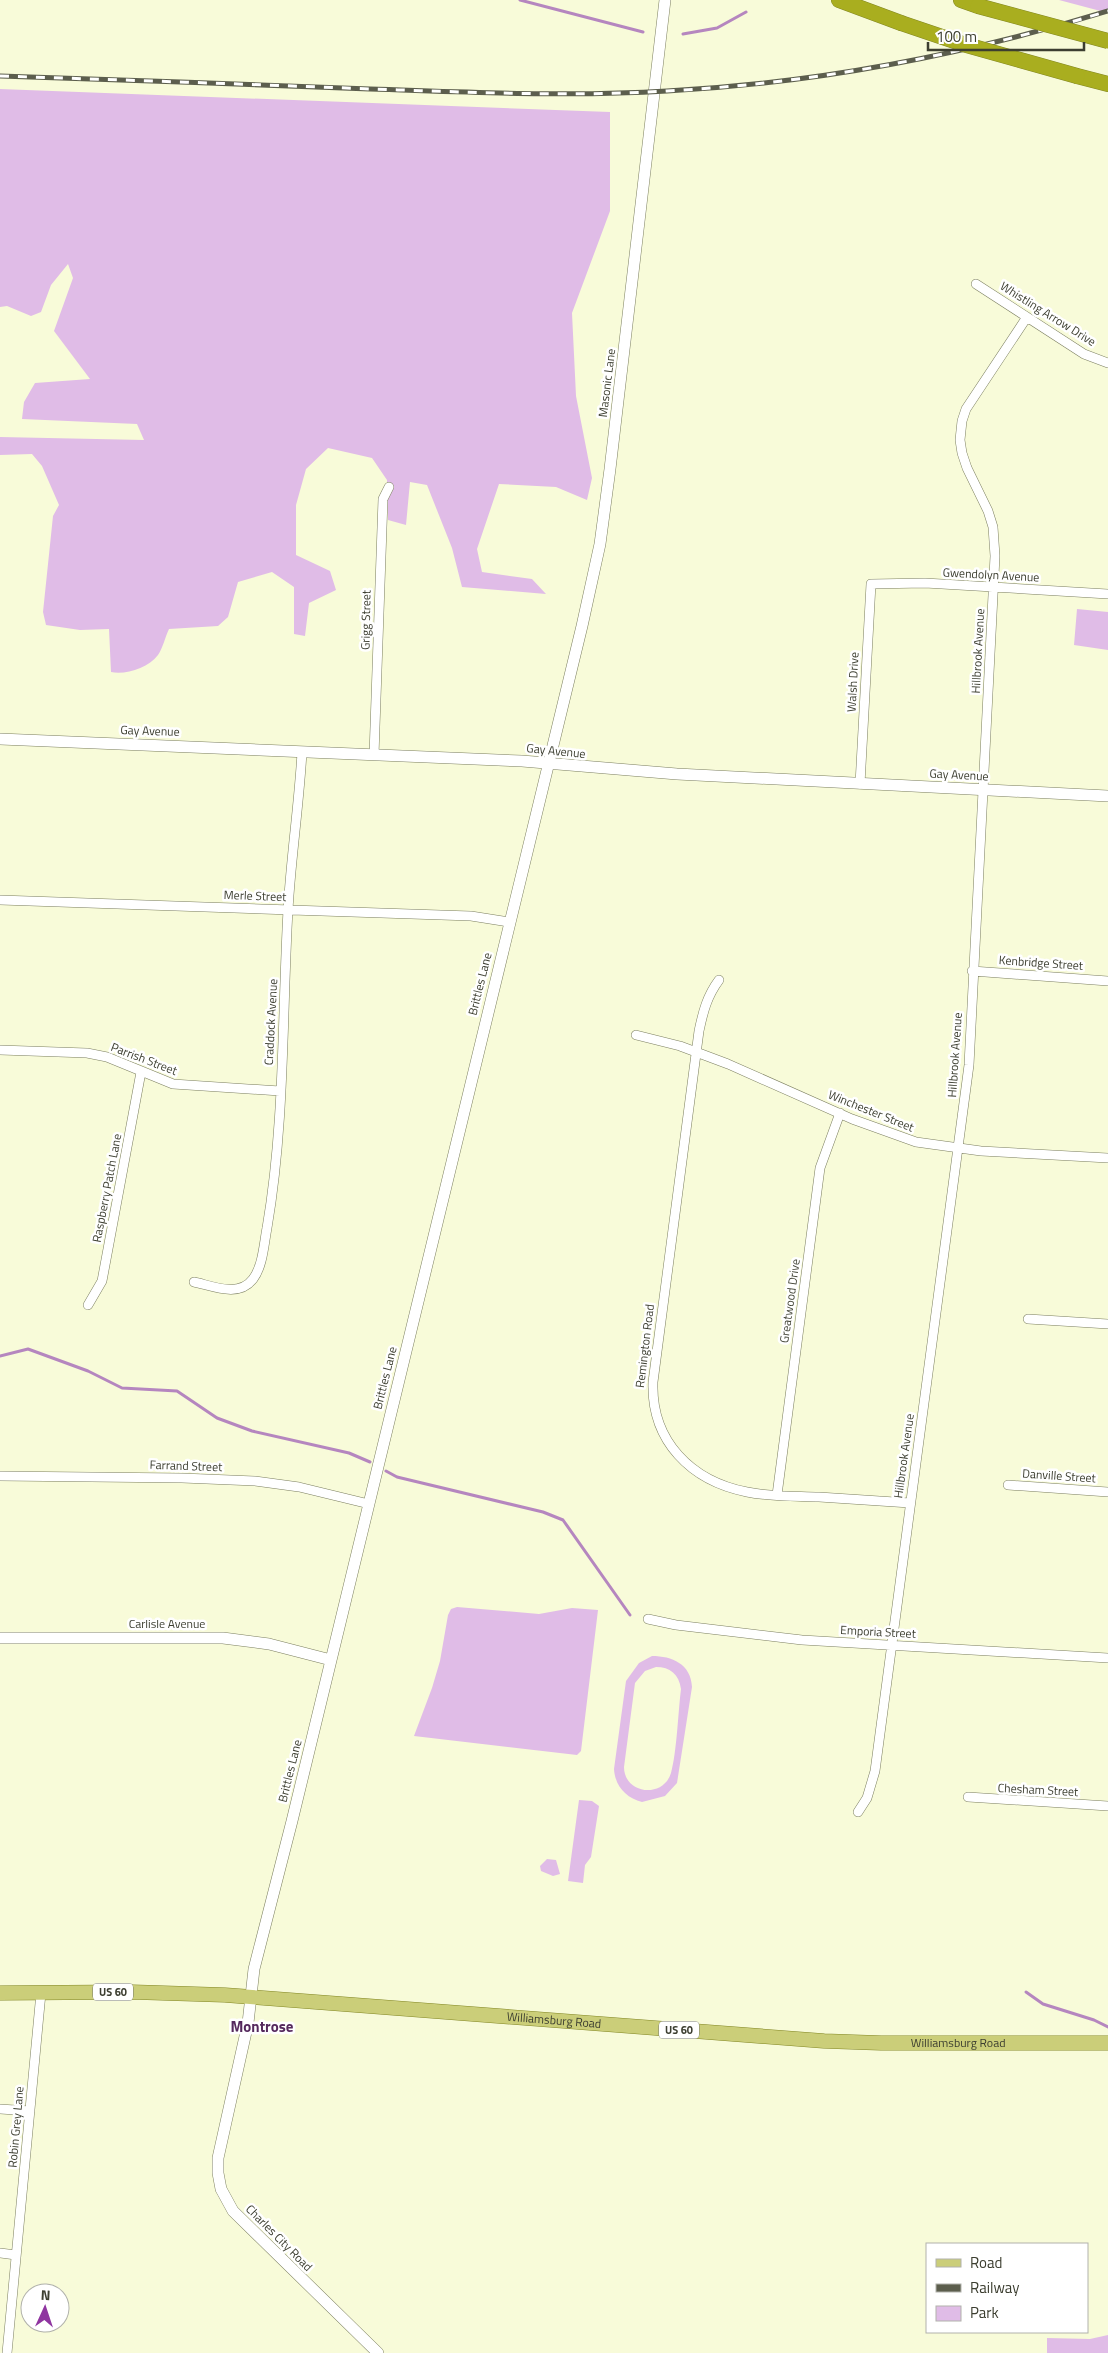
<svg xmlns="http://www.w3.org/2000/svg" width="1108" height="2353" font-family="'Titillium Web',sans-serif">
<rect width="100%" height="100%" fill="#f8fbd9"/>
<path fill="#e0bce7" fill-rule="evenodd" d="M1059,0H1108V13Z
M0,89L610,112V211L572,313L576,396L592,478L587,500L556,487L499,484L477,549L482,572L532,579L546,594L462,587L452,548L427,485L410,482L406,525L388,520L387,480L372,458L328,448L306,469L296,505V555L330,571L336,590L309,603L305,636L294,634V587L272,572L238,582L228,617L218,626L169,629C165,637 163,648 158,655C148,668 126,675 111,672L109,629L80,630L46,625L43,612L53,516L59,505L42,466L32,454L0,455V437L144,440L137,424L22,419L24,402L35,383L90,379L54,331L73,278L68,264L51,285L41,312L31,316L7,306L0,307Z
M1077,609L1108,612V650L1074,645Z
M457,1607L539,1614L572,1608L598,1610L581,1751L577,1755L414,1736L432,1688L440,1661L448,1615L451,1609Z
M652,1656C672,1656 691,1664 692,1687L677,1783L665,1796L642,1802C626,1798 615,1786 614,1769L626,1681L639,1663ZM656,1667C670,1667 679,1674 681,1689C678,1713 677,1751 671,1773C663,1799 624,1794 624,1767L635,1683L645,1671Z
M579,1800L592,1801L599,1806L591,1857L585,1865L583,1883L568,1881Z
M547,1859L556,1860L560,1874L553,1876L541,1871L540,1866Z
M1108,2335V2353H1047V2338L1090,2339Z"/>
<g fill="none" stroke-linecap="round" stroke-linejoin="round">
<path stroke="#b586bf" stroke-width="3" d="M520,0L643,32
M683,34L717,28L746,12
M0,1356L28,1349L88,1371L122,1388L177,1391L217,1418L252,1431L349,1453L370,1462
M386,1471L397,1477L543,1512L563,1520L630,1615
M1026,1992L1043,2004L1094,2020L1108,2027"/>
<defs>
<path id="street" d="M976,284L1084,354L1108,363
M374,755L383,499L389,487
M860,784L871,584L925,583L1108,594
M0,900L471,916L509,922
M972,971L1108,981
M719,980C707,996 703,1012 699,1031L653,1382C651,1441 691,1481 747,1492C771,1497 796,1496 819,1497C850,1499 880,1501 910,1503
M636,1035L680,1046L728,1064L852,1119L916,1142L981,1151L1108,1158
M0,1050L87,1053L107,1057L173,1084L280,1091
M194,1282C213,1286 239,1298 253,1279C263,1266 264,1243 267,1228C285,1123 282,1016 288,910C291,857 299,805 302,752
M88,1305L102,1281L141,1072
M1028,1319L1108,1324
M0,1476L182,1478L255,1481L299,1487L369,1504
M1008,1485L1108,1492
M777,1495L820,1168L840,1113
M648,1619L676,1625L802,1640L1108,1658
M968,1797L1108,1806
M858,1812L867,1798L875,1771L969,1065L995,556L993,527L988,511L967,468L962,453L960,440L962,421L966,409L1027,317
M0,2109L30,2111
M0,2253L16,2255
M7,2353L41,1993"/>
<path id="secondary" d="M0,739L522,761L677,774L1108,796
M0,1638H223L269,1644L331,1660
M378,2353L233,2211L221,2189L218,2173V2158L248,2023L254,1969L292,1821L582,626L600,544L610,469L665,0"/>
<g id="primary">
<path id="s1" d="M0,1993L132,1992L225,1995L824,2041L881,2043H1108"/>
</g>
<path id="highway" d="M839,0L901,23
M961,0L978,6
M1077,76L1108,84"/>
</defs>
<use href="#street" stroke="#7c7f60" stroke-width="10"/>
<use href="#secondary" stroke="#7c7f60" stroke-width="12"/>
<use href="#primary" stroke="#838725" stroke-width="15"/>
<use href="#highway" stroke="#838725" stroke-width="16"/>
<use href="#street" stroke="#fff" stroke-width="9"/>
<use href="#secondary" stroke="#fff" stroke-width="11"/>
<use href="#primary" stroke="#cbce79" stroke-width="14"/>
<use href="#highway" stroke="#a9ae1f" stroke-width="15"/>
<defs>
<path id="rail" d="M0,76C123,80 247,84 370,89C469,92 568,97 667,91C817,83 965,55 1108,11"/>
</defs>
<use href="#rail" stroke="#5c5e4d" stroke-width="5"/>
<use href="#rail" stroke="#fff" stroke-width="3" stroke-dasharray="9" stroke-linecap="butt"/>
<defs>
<path id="highway-bridge" d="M978,6L1108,41
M901,23L963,44L1077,76"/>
</defs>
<use href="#highway-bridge" stroke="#838725" stroke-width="16" stroke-linecap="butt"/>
<use href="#highway-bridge" stroke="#a9ae1f" stroke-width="15"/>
</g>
<g text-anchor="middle" stroke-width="5" stroke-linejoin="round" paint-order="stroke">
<g fill="#fff" stroke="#76786e" stroke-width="1">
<rect x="93" y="1983.5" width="40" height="17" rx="4"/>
<rect x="659" y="2021.5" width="40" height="17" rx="4"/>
</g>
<g font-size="11" font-weight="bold" fill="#3c3e30">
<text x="113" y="1996">US 60</text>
<text x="679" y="2034">US 60</text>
</g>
<g font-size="12" fill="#3c3e30" stroke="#fff">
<text transform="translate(1048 314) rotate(32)" y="4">Whistling Arrow Drive</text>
<text transform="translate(607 383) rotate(-83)" y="4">Masonic Lane</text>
<text transform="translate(991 575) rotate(3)" y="4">Gwendolyn Avenue</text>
<text transform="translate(366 620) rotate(-89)" y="4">Grigg Street</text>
<text transform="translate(978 651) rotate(-87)" y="4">Hillbrook Avenue</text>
<text transform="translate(853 682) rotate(-87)" y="4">Walsh Drive</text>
<text transform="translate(150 731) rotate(2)" y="4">Gay Avenue</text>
<text transform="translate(556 751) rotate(6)" y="4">Gay Avenue</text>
<text transform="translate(959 775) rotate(3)" y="4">Gay Avenue</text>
<text transform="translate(255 896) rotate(2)" y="4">Merle Street</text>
<text transform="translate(1041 963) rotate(4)" y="4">Kenbridge Street</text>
<text transform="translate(480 984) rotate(-76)" y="4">Brittles Lane</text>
<text transform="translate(271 1022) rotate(-87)" y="4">Craddock Avenue</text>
<text transform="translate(955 1055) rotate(-86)" y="4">Hillbrook Avenue</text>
<text transform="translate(144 1059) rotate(21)" y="4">Parrish Street</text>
<text transform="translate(871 1111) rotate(22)" y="4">Winchester Street</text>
<text transform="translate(107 1188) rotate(-79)" y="4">Raspberry Patch Lane</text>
<text transform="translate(790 1301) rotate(-82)" y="4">Greatwood Drive</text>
<text transform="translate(645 1346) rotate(-83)" y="4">Remington Road</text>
<text transform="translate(385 1378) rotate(-76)" y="4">Brittles Lane</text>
<text transform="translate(904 1456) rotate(-82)" y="4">Hillbrook Avenue</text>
<text transform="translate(186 1466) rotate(2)" y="4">Farrand Street</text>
<text transform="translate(1059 1476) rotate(4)" y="4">Danville Street</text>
<text x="167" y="1628">Carlisle Avenue</text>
<text transform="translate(878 1632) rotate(3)" y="4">Emporia Street</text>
<text transform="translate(290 1771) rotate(-76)" y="4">Brittles Lane</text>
<text transform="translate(1038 1790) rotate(3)" y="4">Chesham Street</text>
<text dy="4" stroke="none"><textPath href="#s1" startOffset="555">Williamsburg Road</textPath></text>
<text dy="4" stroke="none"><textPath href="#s1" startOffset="960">Williamsburg Road</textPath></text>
<text transform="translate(16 2127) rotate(-85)" y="4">Robin Grey Lane</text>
<text transform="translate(279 2238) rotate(45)" y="4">Charles City Road</text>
</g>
<g font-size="15" font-weight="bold" fill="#55295d" stroke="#fff">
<text x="262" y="2032">Montrose</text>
</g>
</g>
<rect x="926" y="2243" width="162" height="90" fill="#ffffff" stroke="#b1b2ac"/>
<rect x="936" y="2259" width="25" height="8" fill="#cbce79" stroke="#b1b2ac"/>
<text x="970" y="2268" font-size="15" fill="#3c3e30">Road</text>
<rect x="936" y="2284" width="25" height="8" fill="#5c5e4d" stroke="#b1b2ac"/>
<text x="970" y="2293" font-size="15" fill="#3c3e30">Railway</text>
<rect x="936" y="2306" width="25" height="15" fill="#e0bce7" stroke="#b1b2ac"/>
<text x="970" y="2318" font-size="15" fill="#3c3e30">Park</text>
<g transform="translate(45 2308) rotate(3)"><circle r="24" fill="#ffffff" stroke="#b1b2ac"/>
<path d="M0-4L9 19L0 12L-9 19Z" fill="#8f35a0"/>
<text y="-8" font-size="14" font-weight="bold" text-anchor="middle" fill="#3c3e30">N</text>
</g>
<path d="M928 42v8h156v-8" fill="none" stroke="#3c3e30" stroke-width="2.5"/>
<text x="936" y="42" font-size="15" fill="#3c3e30" stroke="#ffffff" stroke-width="4" paint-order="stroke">100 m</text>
</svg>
